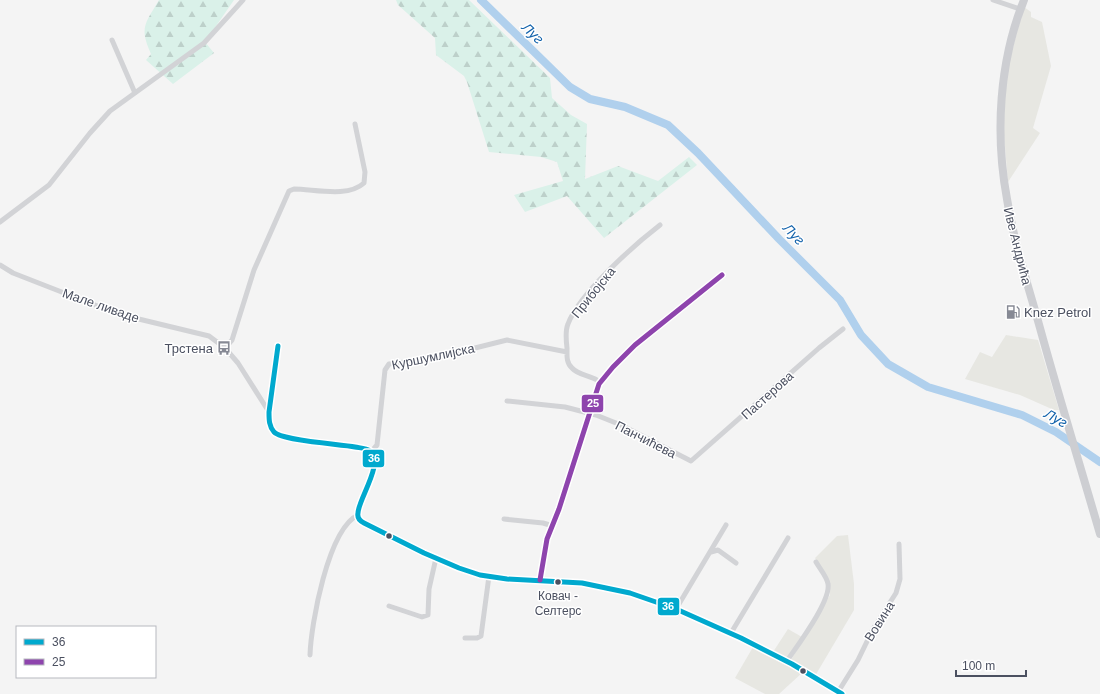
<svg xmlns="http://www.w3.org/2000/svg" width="1100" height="694" font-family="Arial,sans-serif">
<defs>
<pattern id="forest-firs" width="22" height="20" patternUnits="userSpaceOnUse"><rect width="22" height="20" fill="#daf1e9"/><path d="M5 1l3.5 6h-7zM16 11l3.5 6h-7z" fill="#bdd0ca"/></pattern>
</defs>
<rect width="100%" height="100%" fill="#f4f4f4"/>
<path fill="#e7e7e2" d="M1024,7L1031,12V17L1042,22L1051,66L1033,128L1040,133L1008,182L1004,135V89L1010,58Z
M1006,335L1038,340L1059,410H1054L1020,395L965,379L980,352L992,357Z
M848,535L854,584V610L815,676L791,660L830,595L828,579L815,558L837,536Z
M788,629L802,637L786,659L773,652Z
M753,647V648L802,673L779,694H765L735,678Z"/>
<path fill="url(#forest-firs)" d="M159,0H234L205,42L214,53L173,84L146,60L151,54C139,27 145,24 159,0Z
M396,0H469L550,78L552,98L571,115L587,124L585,179L618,166L658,181L689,157L697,165L604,238L567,196L525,212L514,195L563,181L557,162L541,157L489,152L467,82L464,76L436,55L435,38L398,5Z"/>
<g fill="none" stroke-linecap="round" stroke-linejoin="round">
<path stroke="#b0d0ed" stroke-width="8" d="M481,0L570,87L590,99L625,107L668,125L698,153L779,239L840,300L861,335L888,364L928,387L1022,415L1056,432L1100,462"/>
<path stroke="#d2d3d6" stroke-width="5" d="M993,0L1020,9
M112,40L135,93
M0,222L49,185L90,133L110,111L204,43L243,0
M0,265L13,273L118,314L209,336L225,348L238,363L269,412
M278,346L269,412C269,420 269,426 274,432C283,441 340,444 355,447C360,448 366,448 370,451C385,462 358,500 358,513C357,518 360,521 364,523L424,553L459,568L480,575L507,579L582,583L630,593L676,609L741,638L792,664L842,694
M225,348L232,340L254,270L289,191L294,189C314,189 348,198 364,183L365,172L355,124
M599,384L597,380C589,375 578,375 572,368C566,363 567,355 567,348C566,340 565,331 568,324C579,294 634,245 660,225
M507,401L565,407L596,415L621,425L691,461L819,348L843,329
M371,452L377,445L385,370L389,364L435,358L507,340L567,352
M504,519L543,523L553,526
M711,552L718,550L736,563
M540,580L547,539L559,509L599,384L613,367L635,345L722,275
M389,606L422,617L428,615L429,589L436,558
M676,609L726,525
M731,633L788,538
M465,638H477L481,636L489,576
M310,655C311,624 328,529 358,515
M787,661C797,646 831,601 828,584C827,577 820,569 816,562
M838,692L858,660L873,629L896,593L900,579L899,544"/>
<path stroke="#cdced2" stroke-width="8" d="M1024,0C999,62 995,134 1007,199C1014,243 1028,285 1040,328C1059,397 1080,465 1100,534"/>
<defs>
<path id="bus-1" d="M278,346L269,412C269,420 269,426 274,432C283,441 340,444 355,447C360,448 366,448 370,451C385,462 358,500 358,513C357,518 360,521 364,523L424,553L459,568L480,575L507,579L582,583L630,593L676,609L741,638L792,664L842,694"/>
<path id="bus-2" d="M540,580L547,539L559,509L599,384L613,367L635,345L722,275"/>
</defs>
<use href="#bus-1" stroke="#fff" stroke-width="8"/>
<use href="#bus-2" stroke="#fff" stroke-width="8"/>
<use href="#bus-1" stroke="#00a9ce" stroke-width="5"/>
<use href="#bus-2" stroke="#8e44ad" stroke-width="5"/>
</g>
<defs>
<symbol id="fuel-bare" viewBox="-9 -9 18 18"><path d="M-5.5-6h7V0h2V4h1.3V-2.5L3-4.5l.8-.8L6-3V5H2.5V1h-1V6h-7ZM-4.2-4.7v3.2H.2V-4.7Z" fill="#868994" stroke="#fff" stroke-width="2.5" paint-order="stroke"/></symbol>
<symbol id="bus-bare" viewBox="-9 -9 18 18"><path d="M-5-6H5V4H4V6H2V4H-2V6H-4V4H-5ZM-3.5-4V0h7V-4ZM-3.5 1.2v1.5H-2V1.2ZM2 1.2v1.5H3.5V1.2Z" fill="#868994" stroke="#fff" stroke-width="2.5" paint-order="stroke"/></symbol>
</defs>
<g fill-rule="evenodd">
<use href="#fuel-bare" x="1003" y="302" width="20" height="20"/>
<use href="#bus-bare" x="214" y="338" width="20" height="20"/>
</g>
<g fill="#4b5060" stroke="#fff" stroke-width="1.5">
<circle cx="389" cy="536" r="3.5"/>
<circle cx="558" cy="582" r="3.5"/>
<circle cx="803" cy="671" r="3.5"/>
</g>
<g text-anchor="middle" stroke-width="3" stroke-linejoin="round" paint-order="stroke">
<g font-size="12" fill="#4b5060" stroke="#fff">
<text x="558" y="600">Ковач -<tspan x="558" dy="15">Селтерс</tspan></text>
</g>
<g font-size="13" fill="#4b5060" stroke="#fff">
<text transform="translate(1018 246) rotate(76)" y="5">Иве Андрића</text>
<text transform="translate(593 292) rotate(-51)" y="5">Прибојска</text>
<text transform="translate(101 305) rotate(19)" y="5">Мале ливаде</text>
<text transform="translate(433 356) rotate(-12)" y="5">Куршумлијска</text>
<text transform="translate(767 395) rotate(-42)" y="5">Пастерова</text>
<text transform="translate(646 439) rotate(27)" y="5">Панчићева</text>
<text transform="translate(879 621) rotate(-58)" y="5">Вовина</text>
</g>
<g font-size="13" fill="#4b5060" stroke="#fff" text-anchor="start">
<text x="1024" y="317">Knez Petrol</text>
<text x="213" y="353" text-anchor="end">Трстена</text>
</g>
<g font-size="14" font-style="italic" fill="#1262ab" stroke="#fff">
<text transform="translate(533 33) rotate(44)" y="5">Луг</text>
<text transform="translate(794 234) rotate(46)" y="5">Луг</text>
<text transform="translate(1056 418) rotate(29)" y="5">Луг</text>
</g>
</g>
<g stroke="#fff" stroke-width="1.5">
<rect x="581" y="394" width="23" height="19" rx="4" fill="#8e44ad"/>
<rect x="362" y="449" width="23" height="19" rx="4" fill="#00a9ce"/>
<rect x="657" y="597" width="23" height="19" rx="4" fill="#00a9ce"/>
</g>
<g font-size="11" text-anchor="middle" font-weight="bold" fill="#fff">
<text x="593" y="407">25</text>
<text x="374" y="462">36</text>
<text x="668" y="610">36</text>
</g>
<rect x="16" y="626" width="140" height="52" fill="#ffffff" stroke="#b7b9bf"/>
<rect x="24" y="639" width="20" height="6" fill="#00a9ce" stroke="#b7b9bf"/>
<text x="52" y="646" font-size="12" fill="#4b5060">36</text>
<rect x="24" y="659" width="20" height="6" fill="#8e44ad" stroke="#b7b9bf"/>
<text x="52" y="666" font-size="12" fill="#4b5060">25</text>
<path d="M956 670v6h70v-6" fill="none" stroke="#4b5060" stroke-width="2"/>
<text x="962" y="670" font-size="12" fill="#4b5060" stroke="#ffffff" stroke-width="3" paint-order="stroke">100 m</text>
</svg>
